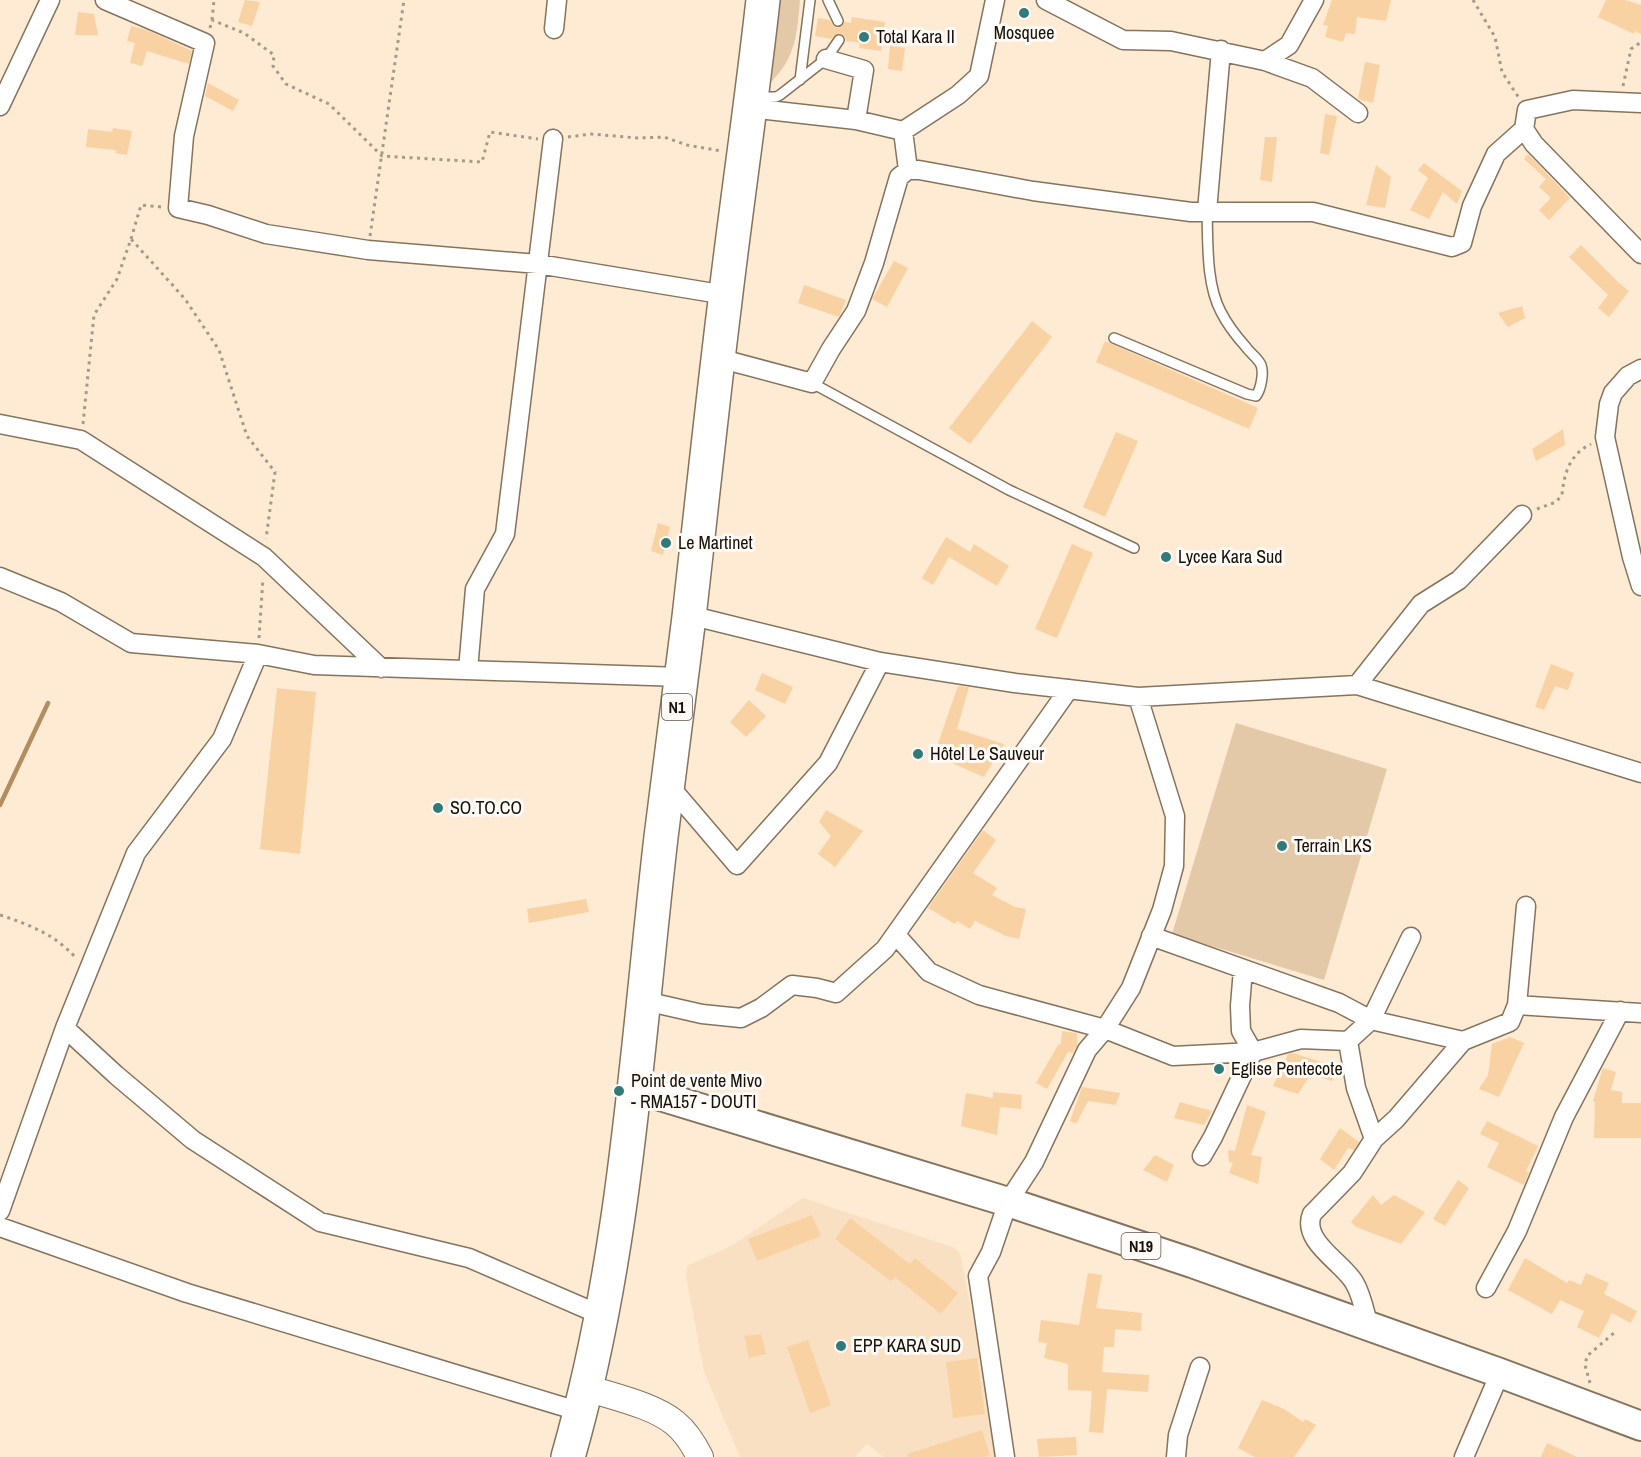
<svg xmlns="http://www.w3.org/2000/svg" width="1641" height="1457" font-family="'Archivo Narrow',sans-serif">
<rect width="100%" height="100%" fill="#ffead3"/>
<path fill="#f9e0c2" d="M803,1198L953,1247L960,1253L1000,1457H884L867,1444L855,1457H740L704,1372L686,1276L687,1266L731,1246Z"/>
<path fill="#e4c9a8" d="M780,0H800C797,34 796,57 771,82Z
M1236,723L1387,769L1324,980L1172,934Z"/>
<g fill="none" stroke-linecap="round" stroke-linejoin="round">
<path stroke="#b18d5f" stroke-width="4.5" d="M0,805L48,703"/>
</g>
<path fill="#f9d2a3" d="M245,0L260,2L252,26L238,22Z
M1332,0H1391L1386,21L1357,17L1355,34L1346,33L1343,42L1325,37L1328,26L1323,25Z
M1606,0H1625L1641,5V34L1635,31L1634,34L1598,17Z
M78,12L94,14L98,35H75Z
M852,17L885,22L881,51L859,48L860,43L846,41L845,37L840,33L836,34L832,39L815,36L818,18L830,20L834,26L838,28L845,22L851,23Z
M131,26L147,30L192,51L189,64L147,51L142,66L130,63L135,43L127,41Z
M890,46L905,48L902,71L888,69Z
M1365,62L1380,65L1373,103L1358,99Z
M208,83L239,100L233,111L205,96Z
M1325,114L1337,116L1329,155L1320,153Z
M113,128L132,131L127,155L115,153L116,150L86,147L88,129L112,132Z
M1265,137H1277L1272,182L1260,180Z
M1528,154L1570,198L1549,220L1539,210L1551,198L1539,187L1546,179L1524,159Z
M1424,163L1462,191L1457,204L1443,192L1429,219L1410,210L1428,178L1418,170Z
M1376,165L1391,177L1385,208L1366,205Z
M1581,245L1618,282L1629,291L1609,317L1598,308L1608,295L1569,257Z
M894,261L908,268L887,307L872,299Z
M804,285L846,300L839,317L798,303Z
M1522,306L1525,318L1508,327L1498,313Z
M1032,321L1052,337L970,444L949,428Z
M1105,341L1258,408L1249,429L1096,362Z
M1563,429L1565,445L1536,461L1532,449Z
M1116,432L1138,441L1105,517L1083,507Z
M658,523L670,527L663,555L651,551Z
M946,537L970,552L974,544L1009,566L997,586L949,557L933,585L922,578Z
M1072,544L1093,553L1057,638L1035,629Z
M1551,664L1574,673L1568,690L1555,686L1544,710L1535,707Z
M762,673L793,687L785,704L755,690Z
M958,686L969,687L957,729L1004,744L984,777L934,755Z
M277,688L316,692L300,854L260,849Z
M749,700L766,716L746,737L730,722Z
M826,810L863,831L835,867L818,854L831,836L819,822Z
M983,830L996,840L973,873L997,888L992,895L1015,907L1026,909L1019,939L1006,936L975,921L970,929L957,921L955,924L928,908Z
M586,899L589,912L529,923L527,909Z
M1062,1031L1077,1033V1046L1073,1053L1068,1052L1047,1089L1036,1083L1058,1045L1061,1044Z
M1510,1037L1524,1043L1499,1097L1479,1089L1488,1075L1492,1044Z
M1293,1053L1337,1067L1332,1081L1311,1074L1298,1094L1273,1086L1288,1054Z
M1603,1068L1616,1072L1611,1090L1622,1092V1103H1641V1138H1594L1595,1102L1593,1101Z
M1082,1087L1120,1093L1116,1105L1088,1101L1076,1124L1070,1121Z
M993,1092L1022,1095L1021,1109L1000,1107L997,1135L961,1126L966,1093L993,1098Z
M1180,1102L1212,1111L1204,1125L1174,1118Z
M1247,1105L1266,1112L1251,1155L1262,1157L1258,1184L1229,1173L1233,1163L1229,1162L1228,1150L1235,1151Z
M1487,1121L1538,1146L1526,1171L1529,1172L1524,1185L1487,1167L1499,1143L1480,1134Z
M1340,1128L1359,1142L1354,1150L1348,1148L1334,1170L1320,1159Z
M1155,1155L1174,1165L1167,1182L1143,1170Z
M1458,1180L1469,1188L1445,1226L1433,1219Z
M1373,1195L1381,1205L1394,1195L1425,1212L1401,1244L1356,1227L1351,1222Z
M812,1215L821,1236L757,1261L748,1239Z
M850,1218L910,1264L915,1258L958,1293L941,1314L895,1277L891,1281L835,1239Z
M1525,1258L1567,1283L1569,1280L1581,1285L1586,1273L1609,1283L1604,1294L1637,1311L1631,1323L1612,1313L1599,1338L1577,1327L1584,1311L1560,1300L1552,1314L1508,1290Z
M1088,1273L1102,1275L1096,1308L1142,1313L1141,1331L1115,1329L1114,1347H1104L1102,1372L1149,1375L1148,1392L1107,1389L1103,1433L1089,1432L1092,1391L1068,1390V1364L1044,1358L1047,1343L1038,1342L1041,1320L1079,1325Z
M761,1334L766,1354L749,1358L744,1336Z
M808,1340L831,1405L810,1413L787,1347Z
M977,1358L985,1414L953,1418L946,1362Z
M1262,1400L1284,1409L1303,1422L1305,1419L1316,1425L1294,1457H1255L1238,1448Z
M982,1430L990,1455L984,1457H908L907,1454Z
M1076,1437L1077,1455L1039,1457L1037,1439Z
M1547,1443L1577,1457H1541Z"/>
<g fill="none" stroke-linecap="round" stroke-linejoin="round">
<defs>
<path id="lane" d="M828,0L838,21
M800,80L810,0
M757,97H776L780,95L826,59L839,40
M1114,338L1247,394L1256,396C1261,389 1264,373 1261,365C1258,358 1250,353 1246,347C1237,337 1227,324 1221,312C1206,284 1208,242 1207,211
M812,383L1009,490L1134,548"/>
<path id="street" d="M105,0L205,43L184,136L178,208L208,215L266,234L368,250L538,264L726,295
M1046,0L1123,40L1171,41L1265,61L1289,45L1314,0
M554,29L557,0
M826,59L864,70L856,120
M1265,61L1312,78L1358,113
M0,106L50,0
M750,108L856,120L903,131L958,95L979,76L995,0
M1524,129L1534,144L1641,254
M903,131L908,170
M1207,211L1221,50
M718,358L812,383L831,349L856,311L874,263L899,177L908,170H919L1033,191L1191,212H1313L1452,247L1462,243L1472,206L1496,154L1524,129L1527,110L1573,100L1641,103
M1641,369L1628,376L1613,393L1609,404L1605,437L1632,557L1641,586
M0,424L81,440L264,557L381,668
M0,577L61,602L131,643L258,654
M689,615L880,662L1015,683L1138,697L1357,685L1641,773
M468,670L475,589L505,534L553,139
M1357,685L1421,604L1459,580L1522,515
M667,783L737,865L828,763L880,662
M896,935L929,972L979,995L1105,1029L1173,1056L1253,1052L1301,1039L1348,1041L1371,1020L1411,937
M1151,936L1339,1003L1371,1020L1463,1041L1510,1022L1517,1005L1641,1013
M1243,969L1240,1006L1241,1031L1253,1052
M645,1001L702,1014L741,1018L761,1008L792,985L817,988L836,993L885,949L1069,689
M1517,1005L1526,906
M65,1028L116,1075L193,1140L320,1222L469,1258L603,1316
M1348,1041L1356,1088L1374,1139
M1202,1156L1213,1137L1253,1052
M0,1211L65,1028L136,853L222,739L258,654L314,665L681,677
M0,1227L187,1293L581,1412
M1486,1288L1517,1231L1564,1117L1620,1011
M1369,1327C1365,1313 1362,1295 1354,1282C1342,1262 1301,1241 1312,1214L1352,1173L1374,1139L1396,1119L1463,1041
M1005,1457L978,1276L991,1252L1008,1202L1034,1162L1087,1050L1105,1029L1131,988L1162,910L1174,866L1175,816L1138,697
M1176,1457L1178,1435L1200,1367
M1464,1457L1500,1373"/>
<path id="secondary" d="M587,1388C614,1397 653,1405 675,1423C686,1432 694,1445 700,1457"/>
<path id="primary" d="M634,1088L1008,1202L1192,1263L1500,1373L1641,1426"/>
<path id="highway" d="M568,1457C626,1255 637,1044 661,837C670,763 680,690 689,617C701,511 712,406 725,301C737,200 752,100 763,0"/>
</defs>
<use href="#lane" stroke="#85735e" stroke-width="12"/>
<use href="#street" stroke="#85735e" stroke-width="21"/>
<use href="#secondary" stroke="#85735e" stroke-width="28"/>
<use href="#primary" stroke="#85735e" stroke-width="32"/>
<use href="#highway" stroke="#85735e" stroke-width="36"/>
<path stroke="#a89987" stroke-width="3" stroke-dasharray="3 4.5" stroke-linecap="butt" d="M1473,0L1495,37L1502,72L1519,98
M212,20L214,0
M210,28L212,20L244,33L274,55L273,66L286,84L329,104L382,156L482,162L490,132L538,139
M1623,86L1631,49L1641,42
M568,137L591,134L638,138L664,137L687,145L721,151
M370,236L404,0
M131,239L141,205L162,207
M83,424L94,315L117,279L131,239L185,299L219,350L247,436L275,472L266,539
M1537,509L1556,502L1562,495C1564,473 1570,454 1591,444
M259,638L263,578
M0,915C30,925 54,934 75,957
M1590,1383L1585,1365L1587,1356L1614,1333"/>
<use href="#lane" stroke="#fff" stroke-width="9"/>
<use href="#street" stroke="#fff" stroke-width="18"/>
<use href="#secondary" stroke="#fff" stroke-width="26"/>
<use href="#primary" stroke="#fff" stroke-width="28"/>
<use href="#highway" stroke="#fff" stroke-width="33"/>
</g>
<g fill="#307a7a" stroke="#fffaf6" stroke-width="2">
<circle cx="1024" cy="13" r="6"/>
<circle cx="864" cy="37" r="6"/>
<circle cx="666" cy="543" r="6"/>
<circle cx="1166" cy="557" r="6"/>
<circle cx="918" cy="754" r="6"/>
<circle cx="438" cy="808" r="6"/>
<circle cx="1282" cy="846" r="6"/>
<circle cx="1219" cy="1069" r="6"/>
<circle cx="619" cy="1091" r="6"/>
<circle cx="841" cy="1346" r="6"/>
</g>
<g text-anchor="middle" stroke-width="6" stroke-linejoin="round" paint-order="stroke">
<g fill="#fffaf6" stroke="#5c564f" stroke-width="1.5">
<rect x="662" y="694" width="30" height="26" rx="4.5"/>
<rect x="1121.5" y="1233" width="39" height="26" rx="4.5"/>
</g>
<g font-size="16" font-weight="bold" fill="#161008">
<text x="677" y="713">N1</text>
<text x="1141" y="1252">N19</text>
</g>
<g font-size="18" fill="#161008" stroke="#fffaf6" text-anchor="start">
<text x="1024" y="39" text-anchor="middle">Mosquee</text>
<text x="876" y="43">Total Kara II</text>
<text x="678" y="549">Le Martinet</text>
<text x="1178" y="563">Lycee Kara Sud</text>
<text x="930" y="760">Hôtel Le Sauveur</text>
<text x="450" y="814">SO.TO.CO</text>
<text x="1294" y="852">Terrain LKS</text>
<text x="1231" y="1075">Eglise Pentecote</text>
<text x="631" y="1087">Point de vente Mivo<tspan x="631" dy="21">- RMA157 - DOUTI</tspan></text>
<text x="853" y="1352">EPP KARA SUD</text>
</g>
</g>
</svg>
